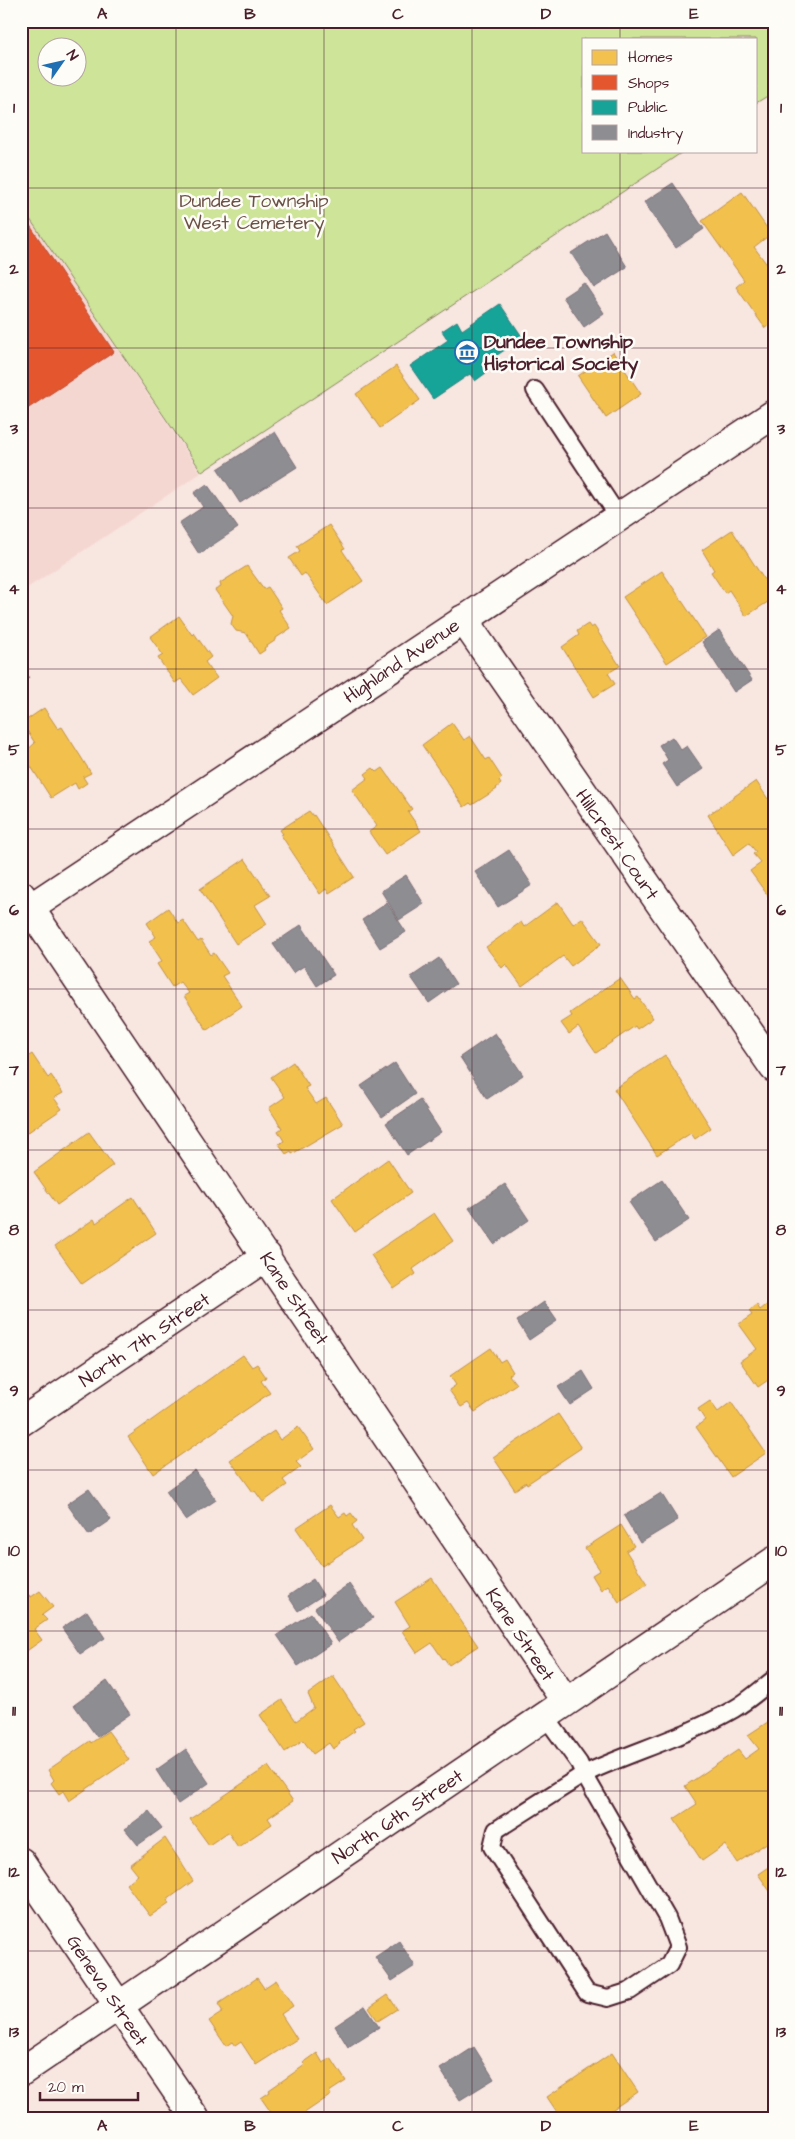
<svg xmlns="http://www.w3.org/2000/svg" width="795" height="2139" font-family="'Architects Daughter',sans-serif">
<rect width="100%" height="100%" fill="#f8e6e1"/>
<filter id="ink" filterUnits="userSpaceOnUse"><feTurbulence type="fractalNoise" baseFrequency=".02" numOctaves="2"/><feDisplacementMap in="SourceGraphic" scale="10" xChannelSelector="R" yChannelSelector="G"/><feConvolveMatrix kernelMatrix="1 2 1 2 8 2 1 2 1" color-interpolation-filters="sRGB"/></filter>
<g filter="url(#ink)">
<path fill="#f5d7d1" d="M21,207L201,473L21,592Z"/>
<path fill="#cde499" stroke="#8c8262" fill-rule="evenodd" d="M21,21H774V92L756,103V39H584V151H684L202,472L21,206ZM48,48H78V78H48Z"/>
<path fill="#f2c14e" stroke="#c09044" d="M742,192L771,234L754,247L774,274V322L765,328L736,287L744,280L702,221Z
M613,352L641,394L606,418L578,376Z
M396,366L420,400L380,428L356,394Z
M329,525L345,549L342,550L363,581L327,605L305,573L301,576L289,558L300,551L297,546Z
M732,530L774,595V598L746,616L729,590L725,593L711,572L714,570L702,550Z
M247,566L264,589L268,587L282,608L279,610L291,628L276,638V640L264,648L265,650L259,654L246,633L236,631L231,624L233,616L215,590L221,587L220,583Z
M662,571L706,637L667,663L623,597Z
M179,616L192,635L194,633L211,657L205,662L217,678L193,695L181,679L175,683L158,658L163,655L150,637Z
M588,624L591,628L594,626L620,666L608,673L615,684L594,697L562,647L579,635L577,631Z
M44,708L58,729L62,727L91,773L83,777L87,783L78,789L75,783L51,798L23,754L35,743L22,723Z
M452,723L464,740L470,736L486,760L489,758L502,778L499,781L501,784L496,788L497,789L472,805L470,803L464,807L422,745Z
M373,768L377,772L383,768L412,809L408,812L421,831L385,855L369,832L377,826L352,790L368,778L365,774Z
M756,781L768,799L774,795V904L750,871L761,863L753,854L756,852L749,843L733,855L708,815Z
M309,811L313,816L314,815L354,877L329,893L326,889L320,894L281,835L283,834L280,830Z
M245,859L270,896L255,905L267,924L236,944L200,889Z
M558,902L573,924L582,918L601,944L571,966L563,956L522,986L506,964L502,968L486,947L521,922L524,927Z
M168,908L178,923L183,920L198,942L201,940L211,955L214,953L228,973L222,976L242,1006L207,1030L184,996L189,993L180,982L172,987L157,964L162,961L149,941L156,937L147,923Z
M620,978L635,999L638,997L653,1018L637,1029L635,1026L596,1053L578,1027L569,1034L561,1023L572,1016L570,1013Z
M32,1054L48,1078L51,1075L63,1093L54,1098L62,1109L21,1137V1112L24,1110L21,1106V1061Z
M665,1055L711,1128L695,1139L691,1133L657,1155L614,1089Z
M293,1062L309,1086L305,1088L316,1104L326,1098L343,1124L292,1154L291,1151L286,1154L279,1144L284,1141L278,1131L282,1128L269,1108L285,1097L271,1077Z
M89,1132L113,1165L57,1205L34,1172Z
M388,1159L411,1193L355,1232L332,1199Z
M133,1197L156,1233L82,1284L55,1246L94,1219L96,1223Z
M434,1213L453,1241L413,1269L416,1274L394,1289L371,1255Z
M769,1303L774,1309V1376L758,1387L740,1361L757,1349L739,1324L752,1315L749,1311L757,1305L760,1310Z
M491,1348L500,1362L505,1359L513,1372L509,1375L516,1384L475,1412L468,1403L461,1407L449,1390L456,1385L450,1376Z
M243,1355L252,1367L257,1364L266,1377L261,1381L270,1393L153,1474L128,1437Z
M710,1401L718,1412L731,1402L766,1453L731,1477L696,1427L705,1420L698,1409Z
M558,1414L581,1448L527,1484L526,1482L515,1490L493,1457Z
M298,1427L314,1449L296,1462L301,1467L283,1480L287,1485L263,1502L255,1491L253,1492L230,1460L274,1431L280,1440Z
M330,1505L339,1517L345,1513L347,1516L351,1513L357,1521L352,1525L362,1540L322,1566L296,1528Z
M621,1525L634,1546L626,1551L647,1584L619,1602L608,1585L601,1590L592,1575L600,1570L585,1548Z
M432,1578L478,1646L449,1665L444,1658L443,1659L432,1643L417,1653L402,1631L410,1626L395,1602Z
M40,1591L53,1607L42,1615L47,1620L34,1629L42,1640L21,1655V1599L28,1594L31,1597Z
M333,1676L364,1722L353,1729L355,1731L339,1742L340,1744L333,1749L329,1743L313,1754L303,1740L285,1752L260,1715L282,1700L296,1721L314,1708L308,1694Z
M774,1718V1838L737,1863L725,1845L702,1861L674,1819L697,1804L685,1786L738,1750L745,1759L759,1749L748,1735Z
M108,1731L129,1760L69,1801L63,1791L59,1794L51,1783L54,1780L48,1770L90,1741L91,1743Z
M268,1766L293,1801L268,1818L272,1824L238,1847L228,1832L209,1845L190,1819Z
M165,1838L193,1881L167,1900L169,1903L150,1916L126,1884L138,1875L130,1865Z
M774,1863V1897L758,1874Z
M257,1978L264,1988L276,1980L293,2006L281,2014L297,2039L256,2065L241,2042L235,2046L232,2042L226,2046L209,2021L223,2012L218,2004Z
M388,1995L397,2009L378,2021L369,2008Z
M317,2053L323,2063L331,2058L346,2081L329,2092L331,2095L297,2118H275L261,2098L270,2092L269,2090L305,2065L303,2063Z
M612,2053L638,2092L600,2118H561L547,2097Z"/>
<path fill="#e4572e" stroke="#b6462d" d="M21,212L114,352L21,413Z"/>
<path fill="#17a398" stroke="#267b77" d="M500,304L523,338L485,363L490,370L475,381L470,374L433,399L410,366L448,340L442,331L457,321L462,330Z"/>
<path fill="#8d8d92" stroke="#796c73" d="M673,183L704,229L676,248L644,202Z
M605,231L627,267L594,288L571,253Z
M584,283L604,313L584,327L563,297Z
M275,432L297,467L240,503L218,469Z
M207,484L238,528L199,554L179,523L203,507L194,493Z
M719,630L752,680L734,692L702,642Z
M21,667L29,678L21,683Z
M672,737L681,750L687,746L703,769L677,787L662,764L668,760L659,745Z
M509,850L532,885L498,907L475,872Z
M406,875L424,904L399,920L381,891Z
M387,903L406,932L380,948L362,920Z
M301,925L334,975L317,986L304,966L293,973L273,944Z
M439,958L456,984L429,1003L411,977Z
M495,1033L523,1075L487,1099L460,1057Z
M395,1063L415,1094L382,1117L361,1086Z
M420,1100L441,1132L407,1155L386,1123Z
M662,1180L689,1220L656,1242L629,1202Z
M505,1184L529,1220L494,1244L469,1208Z
M544,1302L557,1321L529,1340L517,1321Z
M583,1371L594,1389L570,1405L558,1387Z
M195,1470L216,1500L186,1520L166,1491Z
M89,1489L111,1520L89,1535L67,1504Z
M661,1493L678,1520L640,1543L624,1516Z
M313,1579L323,1595L298,1611L288,1596Z
M349,1584L373,1618L338,1642L315,1608Z
M87,1611L105,1638L80,1654L62,1628Z
M311,1613L331,1644L298,1666L277,1635Z
M107,1681L130,1714L97,1737L74,1705Z
M186,1749L209,1783L178,1804L156,1770Z
M149,1811L162,1828L138,1845L125,1829Z
M399,1941L415,1966L392,1981L375,1957Z
M365,2006L379,2027L348,2047L335,2026Z
M474,2047L494,2079L460,2100L440,2069Z"/>
<g fill="none" stroke-linecap="round" stroke-linejoin="round">
<defs>
<path id="lane" d="M535,390L618,516
M545,1716L579,1763L584,1774L496,1830L492,1847L587,1993L608,1998L630,1991L669,1965L678,1947L667,1918L584,1774C633,1751 686,1737 734,1709C748,1701 761,1689 774,1679"/>
<path id="street" d="M463,619L774,1068
M21,895L566,1702
M30,908L774,414
M21,1422L267,1256
M21,1862L195,2118
M21,2072L774,1561"/>
</defs>
<use href="#lane" stroke="#4a1f2b" stroke-width="20"/>
<use href="#street" stroke="#4a1f2b" stroke-width="31"/>
<use href="#lane" stroke="#fdfcf7" stroke-width="16"/>
<use href="#street" stroke="#fdfcf7" stroke-width="28"/>
</g>
</g>
<path fill="none" stroke="#4a1f2b" stroke-width="1" stroke-opacity="0.55" d="M176,21V2118M324,21V2118M472,21V2118M620,21V39M620,151V2118M21,188H774M21,348H774M21,508H774M21,669H774M21,829H774M21,989H774M21,1150H774M21,1310H774M21,1470H774M21,1631H774M21,1791H774M21,1951H774"/>
<defs>
<symbol id="museum-ring" viewBox="-11 -11 22 22"><circle r="9.5" fill="#fdfcf7" stroke="#1f6fb2" stroke-width="1.5"/><path d="M0-6L6-3V-2H-6V-3ZM-5-1h2V3h-2ZM-1-1h2V3h-2ZM3-1h2V3H3ZM-6 4H6V6H-6Z" fill="#1f6fb2"/></symbol>
</defs>
<g fill-rule="evenodd">
<use href="#museum-ring" x="453" y="338" width="28" height="28"/>
</g>
<g text-anchor="middle" stroke-width="5" stroke-linejoin="round" paint-order="stroke">
<g font-size="19" fill="#6b5046" stroke="#fdfcf7">
<text x="254" y="207">Dundee Township<tspan x="254" dy="22">West Cemetery</tspan></text>
</g>
<g font-size="19" font-weight="bold" fill="#4a1f2b" stroke="#fdfcf7" text-anchor="start">
<text x="484" y="348">Dundee Township<tspan x="484" dy="22">Historical Society</tspan></text>
</g>
<g font-size="19" fill="#4a1f2b" stroke="#fdfcf7">
<text transform="translate(401 660) rotate(-34)" y="7">Highland Avenue</text>
<text transform="translate(618 844) rotate(55)" y="7">Hillcrest Court</text>
<text transform="translate(295 1298) rotate(56)" y="7">Kane Street</text>
<text transform="translate(144 1339) rotate(-34)" y="7">North 7th Street</text>
<text transform="translate(521 1634) rotate(56)" y="7">Kane Street</text>
<text transform="translate(397 1816) rotate(-34)" y="7">North 6th Street</text>
<text transform="translate(108 1990) rotate(56)" y="7">Geneva Street</text>
</g>
</g>
<rect width="795" height="2139" fill="none" stroke="#fdfcf7" stroke-width="55"/>
<rect x="582" y="38" width="175" height="115" fill="#fdfcf7" stroke="#b5a4a5"/>
<rect x="592" y="50" width="25" height="15" fill="#f2c14e" stroke="#b5a4a5"/>
<text x="628" y="62" font-size="15" fill="#4a1f2b">Homes</text>
<rect x="592" y="75" width="25" height="15" fill="#e4572e" stroke="#b5a4a5"/>
<text x="628" y="88" font-size="15" fill="#4a1f2b">Shops</text>
<rect x="592" y="100" width="25" height="15" fill="#17a398" stroke="#b5a4a5"/>
<text x="628" y="112" font-size="15" fill="#4a1f2b">Public</text>
<rect x="592" y="125" width="25" height="15" fill="#8d8d92" stroke="#b5a4a5"/>
<text x="628" y="138" font-size="15" fill="#4a1f2b">Industry</text>
<g transform="translate(62 62) rotate(56)"><circle r="24" fill="#fdfcf7" stroke="#b5a4a5"/>
<path d="M0-4L9 19L0 12L-9 19Z" fill="#1f6fb2"/>
<text y="-8" font-size="14" font-weight="bold" text-anchor="middle" fill="#4a1f2b">N</text>
</g>
<path d="M40 2092v8h98v-8" fill="none" stroke="#4a1f2b" stroke-width="2.5"/>
<text x="48" y="2092" font-size="15" fill="#4a1f2b" stroke="#fdfcf7" stroke-width="4" paint-order="stroke">20 m</text>
<rect x="28" y="28" width="740" height="2084" fill="none" stroke="#4a1f2b" stroke-width="2"/>
<g font-size="16" text-anchor="middle" font-weight="bold" fill="#4a1f2b">
<text x="102" y="19">A</text>
<text x="250" y="19">B</text>
<text x="398" y="19">C</text>
<text x="546" y="19">D</text>
<text x="694" y="19">E</text>
<text x="14" y="113">1</text>
<text x="781" y="113">1</text>
<text x="14" y="274">2</text>
<text x="781" y="274">2</text>
<text x="14" y="434">3</text>
<text x="781" y="434">3</text>
<text x="14" y="594">4</text>
<text x="781" y="594">4</text>
<text x="14" y="755">5</text>
<text x="781" y="755">5</text>
<text x="14" y="915">6</text>
<text x="781" y="915">6</text>
<text x="14" y="1075">7</text>
<text x="781" y="1075">7</text>
<text x="14" y="1235">8</text>
<text x="781" y="1235">8</text>
<text x="14" y="1396">9</text>
<text x="781" y="1396">9</text>
<text x="14" y="1556">10</text>
<text x="781" y="1556">10</text>
<text x="14" y="1716">11</text>
<text x="781" y="1716">11</text>
<text x="14" y="1877">12</text>
<text x="781" y="1877">12</text>
<text x="14" y="2037">13</text>
<text x="781" y="2037">13</text>
<text x="102" y="2131">A</text>
<text x="250" y="2131">B</text>
<text x="398" y="2131">C</text>
<text x="546" y="2131">D</text>
<text x="694" y="2131">E</text>
</g>
</svg>
